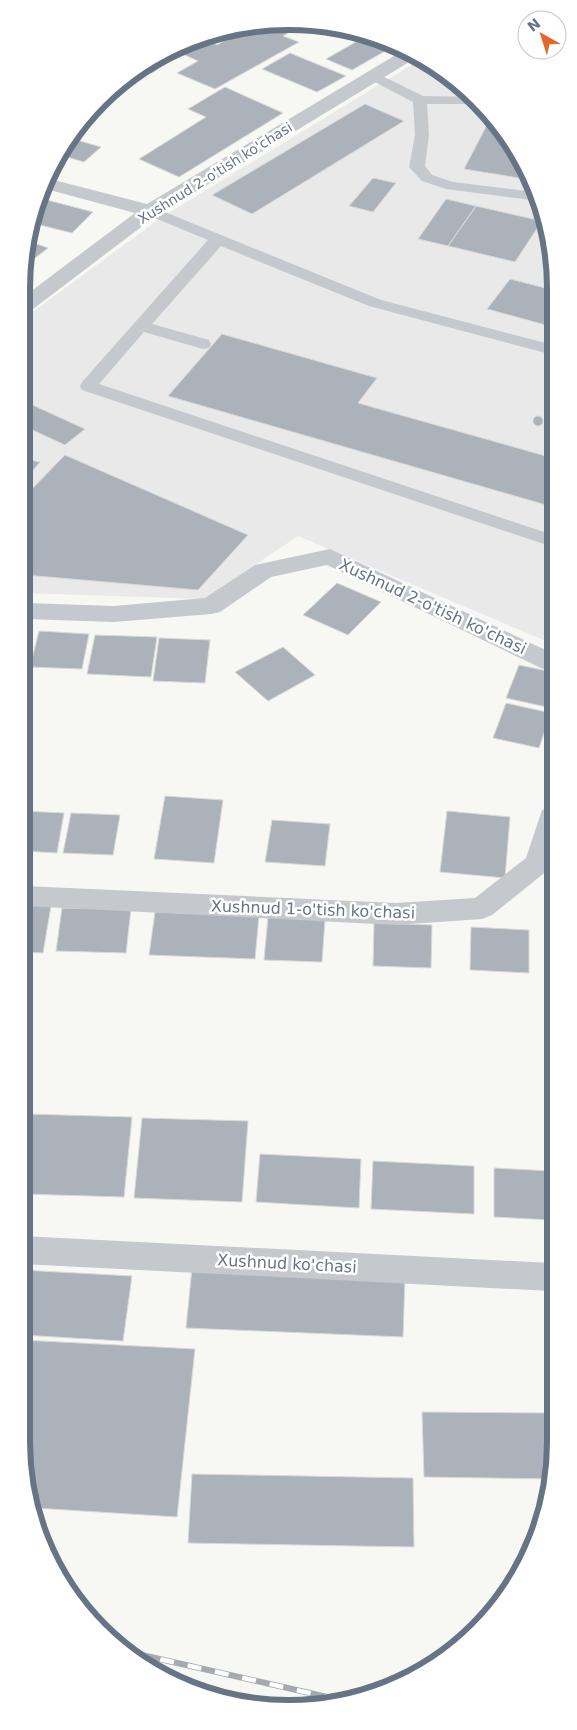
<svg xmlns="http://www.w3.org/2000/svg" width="577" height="1730" font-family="'DejaVu Sans',sans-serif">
<rect width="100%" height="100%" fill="#f7f7f4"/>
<path fill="#e8e9e8" d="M423,58L489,112L528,171L553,253V644L298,536L204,599L25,593L26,317L162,217Z"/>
<path fill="#acb2b9" stroke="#d9d9d7" d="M237,26H300L283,36L299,42L215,89L177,73L198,61L176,51L205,39L217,45L234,35L224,31Z
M361,39L387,50L352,70L326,59Z
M290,53L346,76L317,92L262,69Z
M169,54L176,56L152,73L138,68Z
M225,87L283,113L179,177L139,159L206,117L188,109Z
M365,104L404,121L252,214L212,195Z
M490,119L495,120L528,171L531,180L464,169Z
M70,138L101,147L84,162L60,155L66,142Z
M373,178L396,183L373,212L349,206Z
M446,199L476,206L448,246L418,239Z
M47,200L93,212L72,233L32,223L37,209Z
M476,206L542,221L515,262L448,246Z
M26,240L48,248L26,265Z
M510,279L553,290V327L487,309Z
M222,334L377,378L358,403L553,458V507L168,396Z
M26,402L85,429L65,445L26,427Z
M533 421a5 5 0 1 1 10 0a5 5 0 1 1-10 0Z
M65,455L248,535L198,590L25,575V496Z
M25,459L40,462L25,480Z
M337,583L381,602L348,635L303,615Z
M39,631L89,634L82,669L30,667Z
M95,635L157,637L151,677L87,674Z
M159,638L210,640L205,683L153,681Z
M283,647L315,675L268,701L235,672Z
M519,665L552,672L551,708L506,698Z
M506,703L551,713L539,748L493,738Z
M165,796L223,800L214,863L154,859Z
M24,811L64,813L57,853L24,851Z
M447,811L510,817L505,878L440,872Z
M71,813L120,815L113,855L63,853Z
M272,820L330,824L325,866L265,862Z
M24,905L51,906L43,953L23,952Z
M62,908L131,909L126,953L56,951Z
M155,912L259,916L255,959L149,955Z
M268,917L325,920L322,962L264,960Z
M374,923L432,925L431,968L373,966Z
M471,927L529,930V973L470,970Z
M27,1114L132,1117L124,1197L22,1194L23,1144Z
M142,1118L248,1121L242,1202L134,1198Z
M260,1154L361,1159L359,1208L256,1202Z
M373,1161L474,1166V1214L371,1209Z
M494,1168L551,1171V1220L494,1217Z
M192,1268L405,1278L403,1337L186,1328Z
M22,1270L132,1276L123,1341L22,1335Z
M22,1340L195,1349L177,1517L35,1508L21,1442Z
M422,1412L547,1413L551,1479L424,1477Z
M192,1474L413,1478L414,1547L188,1543Z"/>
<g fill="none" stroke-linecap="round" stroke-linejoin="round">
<path fill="#c5c8cc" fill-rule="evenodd" d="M374,72L423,96L470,97L480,104H427L429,135L425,166L432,175L453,182L535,192L538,201L446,189L422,181L409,167L415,135L413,102L369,79L367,76Z
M150,206L381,300L553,345V355L369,306L221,246L152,324L209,340L211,344L209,348L203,349L144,332L99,384L553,535V547L82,390L80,386L82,382L208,240L145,214L142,211Z"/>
<path fill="#c5c8cc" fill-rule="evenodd" d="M404,50L419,56L157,215L33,309L26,311V295L135,213L46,189L50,179L147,204Z
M330,549L552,653V671L543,669L327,565L271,577L220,612L211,614L114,622L25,619V603L114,606L205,598L255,565Z
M552,807V862L548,870L492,915L482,919L396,925L24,906V886L396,903L475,898L526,858L542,810Z
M22,1236L551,1263V1291L22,1264Z"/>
<defs>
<path id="rail" d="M133,1653L345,1701"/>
</defs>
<use href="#rail" stroke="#a5aab1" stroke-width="6"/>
<use href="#rail" stroke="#fff" stroke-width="4.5" stroke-dasharray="14" stroke-linecap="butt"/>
</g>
<g text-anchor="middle" stroke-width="5" stroke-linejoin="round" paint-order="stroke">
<g font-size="14" fill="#667485" stroke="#fff">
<text transform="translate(215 173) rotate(-32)" y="5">Xushnud 2-o'tish ko'chasi</text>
</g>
<g font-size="16" fill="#667485" stroke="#fff">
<text transform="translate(433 606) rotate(25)" y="6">Xushnud 2-o'tish ko'chasi</text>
<text transform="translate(313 909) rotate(2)" y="6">Xushnud 1-o'tish ko'chasi</text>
<text transform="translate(287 1263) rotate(3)" y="6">Xushnud ko'chasi</text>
</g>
</g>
<path d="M0 0H577V1730H0ZM288 30H289A258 258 0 0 1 547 288V1442A258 258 0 0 1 289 1700H288A258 258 0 0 1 30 1442V288A258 258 0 0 1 288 30Z" fill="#fff" fill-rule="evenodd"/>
<path fill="none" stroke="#667485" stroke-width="6" d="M288 30H289A258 258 0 0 1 547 288V1442A258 258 0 0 1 289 1700H288A258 258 0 0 1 30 1442V288A258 258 0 0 1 288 30Z"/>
<g transform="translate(542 35) rotate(321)"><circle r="24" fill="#ffffff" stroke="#c2c7ce"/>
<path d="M0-4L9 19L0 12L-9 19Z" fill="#e36729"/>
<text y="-8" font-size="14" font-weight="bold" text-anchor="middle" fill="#667485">N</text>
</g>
</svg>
